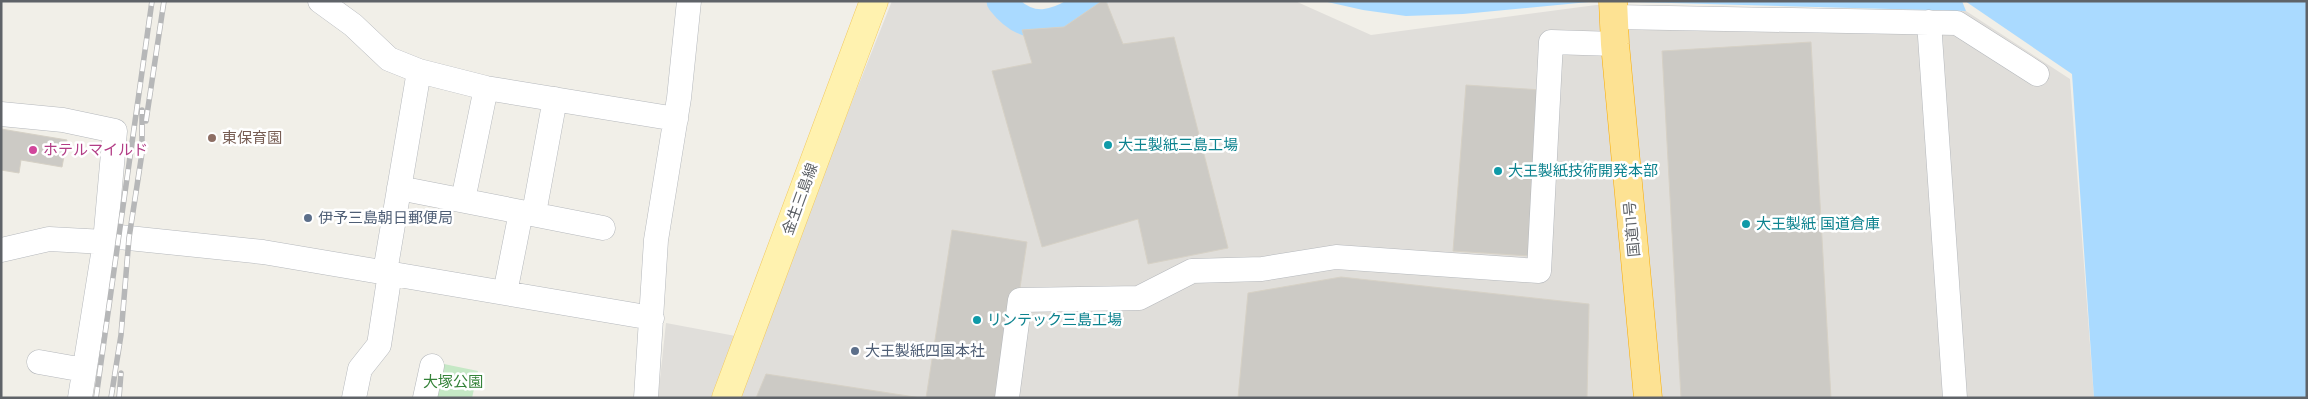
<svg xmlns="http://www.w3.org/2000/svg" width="2308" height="399" font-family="Montserrat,'Noto Sans JP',sans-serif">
<rect width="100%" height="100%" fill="#f1efe8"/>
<path fill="#e0deda" d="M892,1H987L1017,30L1107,1H1295L1371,35L1596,5L1966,11L2070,79L2094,398H658L666,323L757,340Z"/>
<path fill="#c5e8c5" d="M439,363L478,371L472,398H432Z"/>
<path fill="#aadaff" d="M1323,1H1962L1966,11L1599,1L1463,14L1406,16L1363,10Z
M1965,1H2307V398H2094L2072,74Z"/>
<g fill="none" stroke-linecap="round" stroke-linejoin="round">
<path stroke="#aadaff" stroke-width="29" d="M1001,1C1030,38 1060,24 1093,1"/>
</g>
<path fill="#cccac5" stroke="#d6d1c6" d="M1102,1H1106L1123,44L1174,37L1228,248L1148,264L1138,219L1042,247L992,71L1032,63L1022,30L1064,27Z
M1811,42L1831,398H1681L1662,51Z
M1466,85L1542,90L1530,256L1453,251Z
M1,129L67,140L62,167L21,160L19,173L1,170Z
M952,230L1027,242L1003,398H926Z
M1341,277L1589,304L1587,398H1238L1248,293Z
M766,374L921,398H756Z"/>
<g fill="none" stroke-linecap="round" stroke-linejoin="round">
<defs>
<path id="minor" d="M320,1L353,25L389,59L419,71L486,88L676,119
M1614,17L1957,23L2037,74
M1929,22L1955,398
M1,114L63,120L115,131L105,242L80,398
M399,188L603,228
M463,200L486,88
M534,213L555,99
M1,250L49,239L105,242L119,237L263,252L652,318
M385,272L419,71
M505,293L521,212
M39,362L84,370
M354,398L360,369L379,345L390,273
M425,398L432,366
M646,398L656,240L679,98L689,1
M1007,398L1020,300L1139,298L1192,271L1262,269L1336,257L1539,271L1551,42L1615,44"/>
<path id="major" d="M726,398L874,1"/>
<path id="highway" d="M1613,1L1615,44L1648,398"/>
</defs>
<use href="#minor" stroke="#b5b8bc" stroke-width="25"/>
<use href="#major" stroke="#f2c960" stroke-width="29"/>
<use href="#highway" stroke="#f9ab00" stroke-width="29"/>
<use href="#minor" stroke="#fff" stroke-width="24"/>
<use href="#major" stroke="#fff2af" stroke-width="28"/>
<use href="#highway" stroke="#fde293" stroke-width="28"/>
<defs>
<path id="rail" d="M146,121L164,1
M96,398L152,1
M111,398L121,335L129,238L142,153V110
M119,398L121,373"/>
</defs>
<use href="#rail" stroke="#b6b7b8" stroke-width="5.5"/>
<use href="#rail" stroke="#fff" stroke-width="4" stroke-dasharray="11" stroke-linecap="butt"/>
</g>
<circle fill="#8d6e63" stroke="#fff" stroke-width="2" cx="212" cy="138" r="5"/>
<g fill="#0f9aa8" stroke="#fff" stroke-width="2">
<circle cx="1108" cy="145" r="5"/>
<circle cx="1498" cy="171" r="5"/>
<circle cx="1746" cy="224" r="5"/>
<circle cx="977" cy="320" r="5"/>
</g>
<circle fill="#d1479c" stroke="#fff" stroke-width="2" cx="33" cy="150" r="5"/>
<g fill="#5c6f8a" stroke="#fff" stroke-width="2">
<circle cx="308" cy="218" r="5"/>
<circle cx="855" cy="351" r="5"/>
</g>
<g text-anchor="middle" stroke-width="5" stroke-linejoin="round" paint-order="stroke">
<g font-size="15" fill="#785e54" stroke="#fff" text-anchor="start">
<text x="222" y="143">東保育園</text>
</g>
<g font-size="15" fill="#0d838f" stroke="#fff" text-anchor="start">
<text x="1118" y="150">大王製紙三島工場</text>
<text x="1508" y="176">大王製紙技術開発本部</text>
<text x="1756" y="229">大王製紙 国道倉庫</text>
<text x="987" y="325">リンテック三島工場</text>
</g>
<g font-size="15" fill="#b23c85" stroke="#fff" text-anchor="start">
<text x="43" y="155">ホテルマイルド</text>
</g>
<g font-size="15" fill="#5f6368" stroke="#fff">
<text transform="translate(800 199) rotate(-70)" y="5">金生三島線</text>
<text transform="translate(1632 229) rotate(-95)" y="5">国道11号</text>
</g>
<g font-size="15" fill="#4e5e75" stroke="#fff" text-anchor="start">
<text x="318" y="223">伊予三島朝日郵便局</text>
<text x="865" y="356">大王製紙四国本社</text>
</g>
<g font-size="15" fill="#348238" stroke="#fff">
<text x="453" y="387">大塚公園</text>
</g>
</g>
<rect width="2308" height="399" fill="none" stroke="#5f6368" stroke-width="5"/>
</svg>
